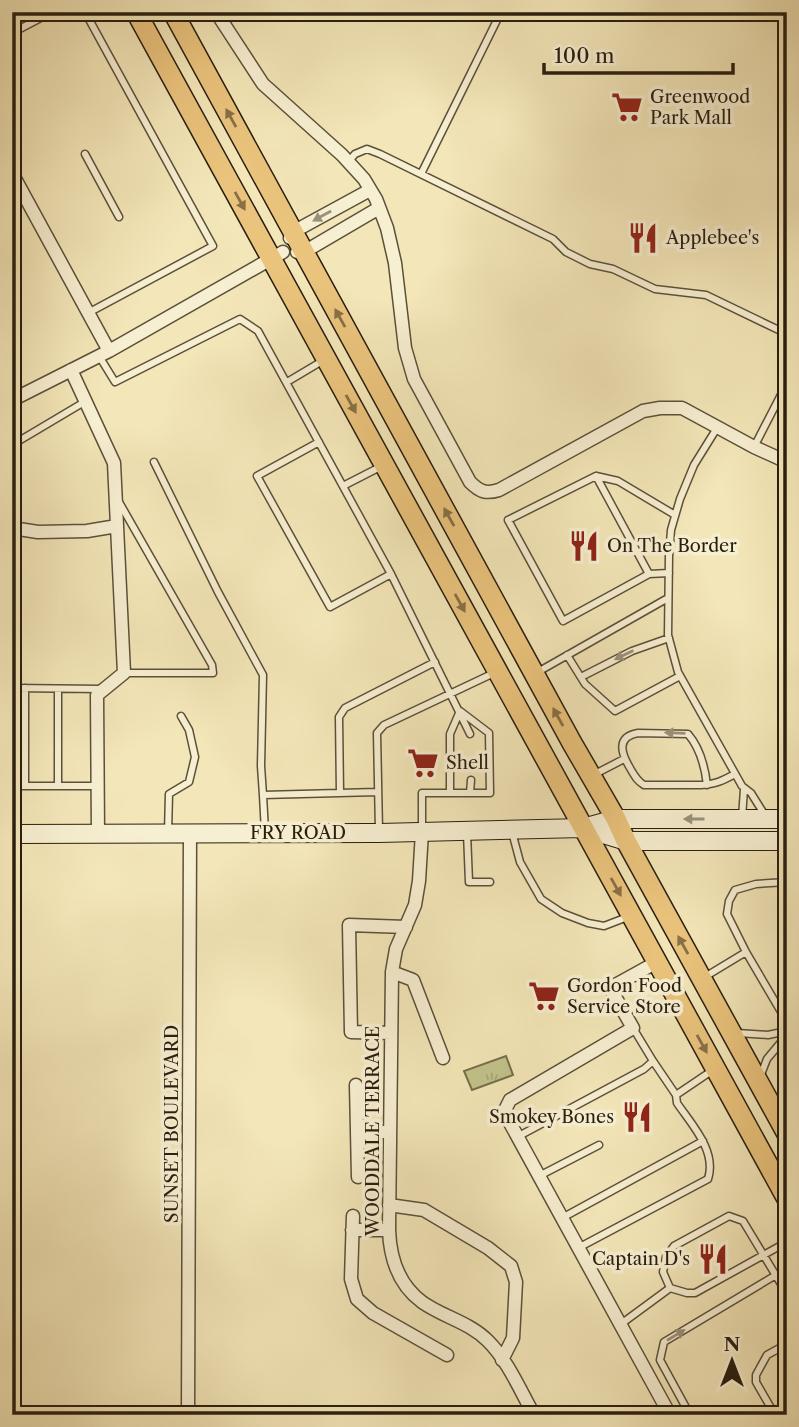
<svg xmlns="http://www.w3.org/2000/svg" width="799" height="1427" font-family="'Libre Caslon Text',serif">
<defs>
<pattern id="park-tufts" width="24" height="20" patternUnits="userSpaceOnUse" patternTransform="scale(1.75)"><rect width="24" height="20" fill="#c2c38a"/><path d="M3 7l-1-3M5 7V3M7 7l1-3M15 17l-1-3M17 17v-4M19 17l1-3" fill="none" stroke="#a7a776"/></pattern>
</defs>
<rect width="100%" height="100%" fill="#f3e6b8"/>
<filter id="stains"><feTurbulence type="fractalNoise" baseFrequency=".00286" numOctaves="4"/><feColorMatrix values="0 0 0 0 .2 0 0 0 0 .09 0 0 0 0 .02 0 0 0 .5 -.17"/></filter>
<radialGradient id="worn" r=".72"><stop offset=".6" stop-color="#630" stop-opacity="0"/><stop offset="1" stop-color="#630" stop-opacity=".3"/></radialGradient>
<path fill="url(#park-tufts)" stroke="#75704d" stroke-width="2" d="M506,1056L513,1075L472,1090L464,1071Z"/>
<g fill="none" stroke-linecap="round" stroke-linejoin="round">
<defs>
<path id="lane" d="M85,12L213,246L88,313
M12,33L52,12
M85,154L119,217
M348,162L355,154L367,149L380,154L553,239L566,252L590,264L613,269L655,289L706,295L787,334
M421,174L501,12
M99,356L115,382L240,319L258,331L391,574L470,734
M287,382L324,360
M717,428L694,465L680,499L671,530L669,556L668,635L678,672L742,786L751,793L766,817
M319,442L257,476L330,607L391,574
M12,445L86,401
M754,447L787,383
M154,462L218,592L263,675L261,766L263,795
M596,476L649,574
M343,486L382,466
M119,502L212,665L213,673H124
M669,573L649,574L563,621L508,520L596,476L618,481L675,515
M567,655L585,684L615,711L680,676
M536,673L668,598
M581,677L632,651L669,638
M12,688L101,689
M25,688V786
M595,774L624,759
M707,785C705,767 700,748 688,734L638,733C616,737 621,753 630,768C634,775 637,781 644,785H701C716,784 722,781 735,774
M12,786H98
M58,786V689
M340,793L339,717L345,708L435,662
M450,793V734L460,711L489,733L490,793H470
M742,818L744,789
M422,830V793H470L471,780
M379,831L377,733L384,725L494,673
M168,832L169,794L189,782L195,757L189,730L181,716
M265,832L263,795L377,792
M512,832L520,862L541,899L562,913L588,923L604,926L630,916
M467,833L469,882H490
M787,882L756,884L735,890L729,901L727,914L746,952L787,1022
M703,978L746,952
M737,1033L768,1035L787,1031
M653,1061L676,1095
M760,1077L767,1059L787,1035
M517,1137L644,1069L653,1061L633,1028
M539,1176L599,1145
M562,1218L703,1141
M787,1242L695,1293H687L670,1288L663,1272L666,1257L674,1246L729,1216L743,1221L787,1294
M578,1248L708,1179C717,1151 692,1125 677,1103L676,1095L713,1070
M621,1324L670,1288
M690,1415L660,1360L664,1342L776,1275
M775,1415L756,1382V1375L767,1355L787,1344"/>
<path id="street" d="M216,12L263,84L342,155L364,179L376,199L387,228L395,263L405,348L414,379L470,482C480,492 486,494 499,490L643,411L660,408H682L754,447L787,462
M12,173L109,351
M290,238L293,232L370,190
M297,252H304L379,208
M71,370L114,463L124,673L97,695L98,835
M12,400L109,351L283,252
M12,528L38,532L87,531L117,526
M422,832L419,881L415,905L396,949L392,972L389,1230C390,1258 399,1285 422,1302C443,1317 469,1322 488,1341C508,1361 520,1390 534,1415
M657,962L610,988L633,1028L510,1100L504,1112L670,1415
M392,972L413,980L443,1058
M391,1033L351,1032L349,925L406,927
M356,1085L358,1177
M357,1132H390
M389,1205L424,1210L488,1248L511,1266L516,1282L513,1338L502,1360
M353,1216L351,1279L357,1299L373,1313L447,1355
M352,1230H389
M188,1415L190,832"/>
<path id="secondary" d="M583,828L626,841H787
M12,834L379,833L583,828L616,819H787"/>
<path id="primary" d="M136,12L787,1199
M173,12L572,743L616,819L626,841L787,1134"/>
</defs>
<use href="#lane" stroke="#5b503a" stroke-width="9"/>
<use href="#street" stroke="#5b503a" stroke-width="15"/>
<use href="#secondary" stroke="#281e10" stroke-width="20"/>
<use href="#primary" stroke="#281e10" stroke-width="22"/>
<use href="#lane" stroke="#f7efd1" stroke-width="6"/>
<use href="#street" stroke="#f7efd1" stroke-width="12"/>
<use href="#secondary" stroke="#f7efd1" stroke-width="18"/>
<use href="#primary" stroke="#eac37c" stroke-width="19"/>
</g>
<defs><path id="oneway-solid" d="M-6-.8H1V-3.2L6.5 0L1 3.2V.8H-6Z" transform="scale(1.75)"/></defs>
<g fill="#897046">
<use href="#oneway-solid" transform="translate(231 118) rotate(-119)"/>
<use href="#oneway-solid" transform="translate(240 201) rotate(61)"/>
<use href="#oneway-solid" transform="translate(340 318) rotate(-119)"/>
<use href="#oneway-solid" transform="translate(351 404) rotate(61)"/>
<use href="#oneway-solid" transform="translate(449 517) rotate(-119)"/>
<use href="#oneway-solid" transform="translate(460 603) rotate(61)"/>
<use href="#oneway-solid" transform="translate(558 717) rotate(-119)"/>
<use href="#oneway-solid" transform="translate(616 887) rotate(61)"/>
<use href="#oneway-solid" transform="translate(683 945) rotate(-119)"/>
<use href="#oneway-solid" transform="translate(702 1044) rotate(61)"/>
</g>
<g fill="#9a917a">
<use href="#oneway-solid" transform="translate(322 216) rotate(151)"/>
<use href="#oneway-solid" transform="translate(624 655) rotate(154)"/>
<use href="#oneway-solid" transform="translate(675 733) rotate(-178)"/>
<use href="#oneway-solid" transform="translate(694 819) rotate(180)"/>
<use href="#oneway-solid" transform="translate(676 1335) rotate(-31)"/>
</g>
<defs>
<symbol id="supermarket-bare" viewBox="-9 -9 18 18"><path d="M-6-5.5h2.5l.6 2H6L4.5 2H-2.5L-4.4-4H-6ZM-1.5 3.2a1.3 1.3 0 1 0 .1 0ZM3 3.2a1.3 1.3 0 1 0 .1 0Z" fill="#8f2418" stroke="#f7efd1" stroke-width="2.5" paint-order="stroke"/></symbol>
<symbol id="restaurant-bare" viewBox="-9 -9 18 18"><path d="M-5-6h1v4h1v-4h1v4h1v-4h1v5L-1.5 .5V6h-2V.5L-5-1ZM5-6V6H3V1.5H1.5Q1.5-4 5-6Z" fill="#8f2418" stroke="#f7efd1" stroke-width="2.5" paint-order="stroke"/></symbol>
</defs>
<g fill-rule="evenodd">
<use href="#supermarket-bare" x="605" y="85" width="44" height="44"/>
<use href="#restaurant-bare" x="621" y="216" width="44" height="44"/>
<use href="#restaurant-bare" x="562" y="524" width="44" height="44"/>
<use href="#supermarket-bare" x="401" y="741" width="44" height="44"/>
<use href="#supermarket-bare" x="522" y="974" width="44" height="44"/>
<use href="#restaurant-bare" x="615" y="1095" width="44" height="44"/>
<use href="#restaurant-bare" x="691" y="1237" width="44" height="44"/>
</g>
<g text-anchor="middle" stroke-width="7" stroke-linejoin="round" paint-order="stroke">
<g font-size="18" fill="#281e10" stroke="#f7efd1" text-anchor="start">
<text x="650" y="103">Greenwood<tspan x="650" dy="21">Park Mall</tspan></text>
<text x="666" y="244">Applebee's</text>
<text x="607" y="552">On The Border</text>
<text x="446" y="769">Shell</text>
<text x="567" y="992">Gordon Food<tspan x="567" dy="21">Service Store</tspan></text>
<text x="614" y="1123" text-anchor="end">Smokey Bones</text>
<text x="690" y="1265" text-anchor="end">Captain D's</text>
</g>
<g font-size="18" fill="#281e10" stroke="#f7efd1">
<text x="298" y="839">FRY ROAD</text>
<text transform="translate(172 1124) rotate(-90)" y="6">SUNSET BOULEVARD</text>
<text transform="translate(373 1131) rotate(-90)" y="6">WOODDALE TERRACE</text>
</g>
</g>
<rect width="799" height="1427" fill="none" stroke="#f3e6b8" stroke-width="42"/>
<rect x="14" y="14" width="771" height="1399" fill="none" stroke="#281e10" stroke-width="3.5"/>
<rect x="21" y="21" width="757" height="1385" fill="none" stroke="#281e10" stroke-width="2"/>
<g transform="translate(732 1361)" stroke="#f7efd1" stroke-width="5" paint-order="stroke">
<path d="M0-5L12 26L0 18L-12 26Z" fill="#281e10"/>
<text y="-10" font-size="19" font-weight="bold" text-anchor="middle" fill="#281e10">N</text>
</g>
<path d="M544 63v10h189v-10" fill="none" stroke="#281e10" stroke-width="3.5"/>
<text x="554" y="63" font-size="21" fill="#281e10" stroke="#f7efd1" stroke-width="5" paint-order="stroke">100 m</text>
<rect width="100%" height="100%" filter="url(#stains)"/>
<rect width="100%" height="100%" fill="url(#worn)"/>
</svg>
